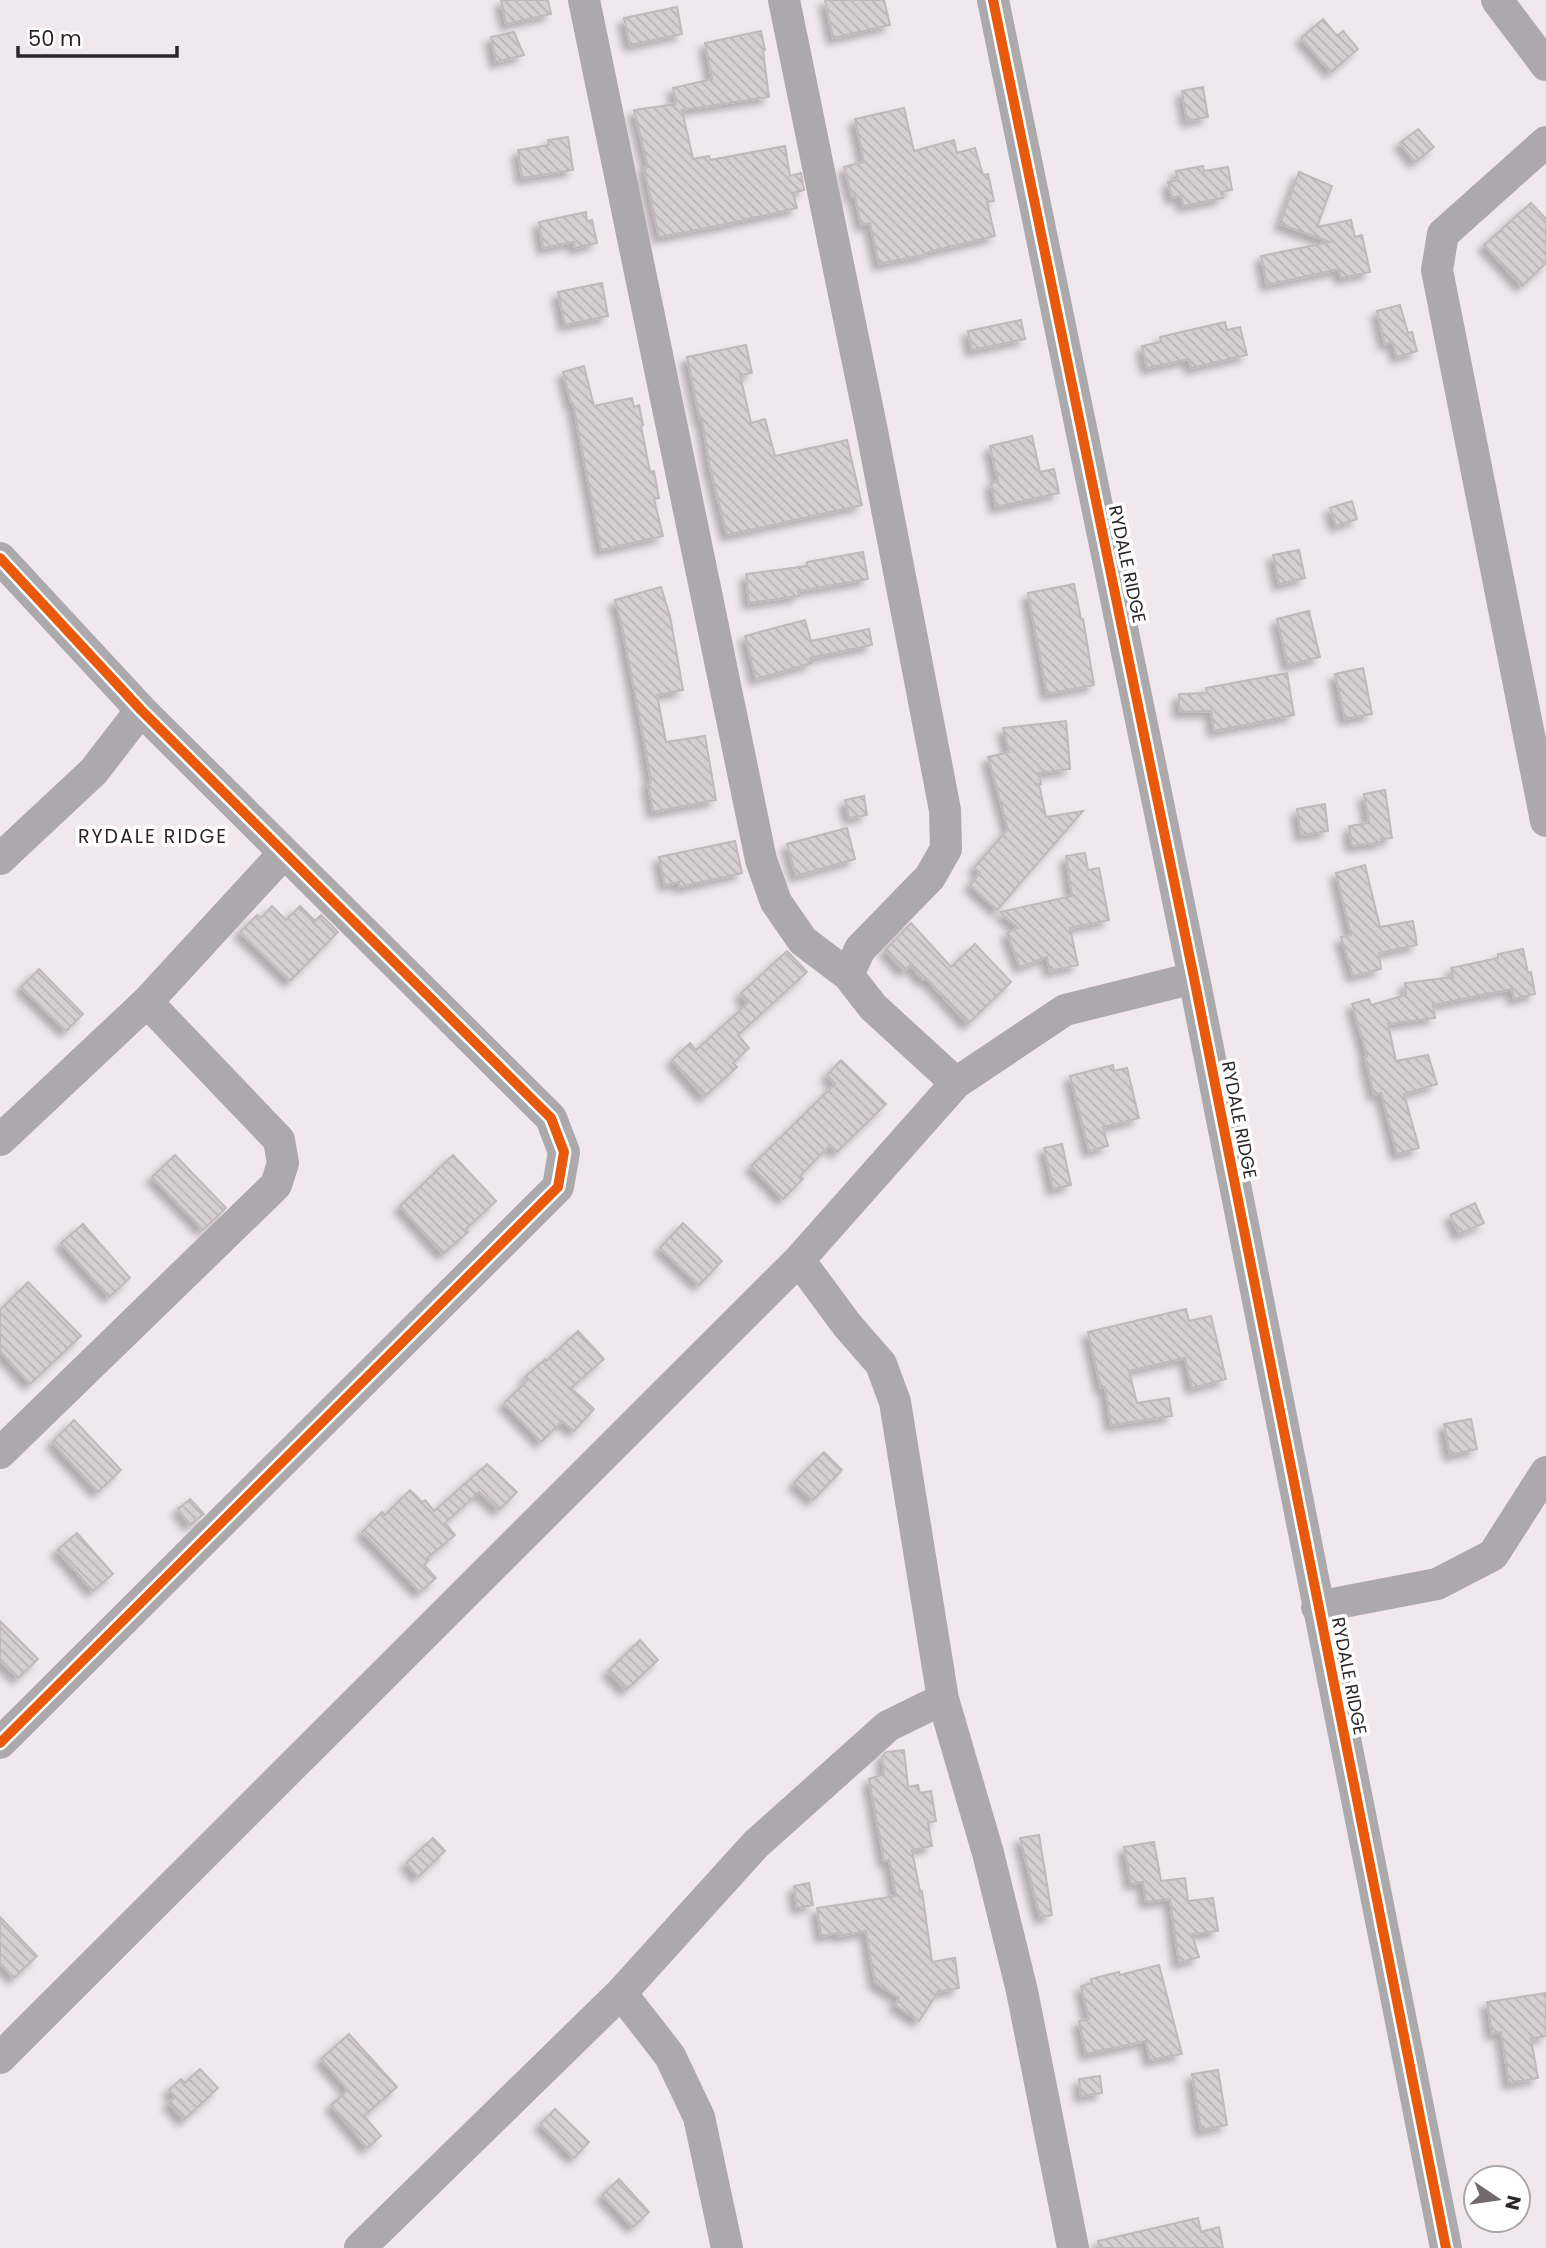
<svg xmlns="http://www.w3.org/2000/svg" width="1546" height="2248" font-family="Poppins,sans-serif">
<defs>
<pattern id="building-back-hatch" width="6" height="6" patternUnits="userSpaceOnUse" patternTransform="scale(1.75)"><rect width="6" height="6" fill="#d7ced2"/><path d="M-1 5l2 2M0 0l6 6M5-1l2 2" fill="none" stroke="#b9b1b4"/></pattern>
<filter id="shadow"><feDropShadow dx="-6" dy="6" stdDeviation="3.5" flood-color="#0004"/></filter>
</defs>
<rect width="100%" height="100%" fill="#f1e8ed"/>
<path fill="url(#building-back-hatch)" stroke="#c0b8bb" stroke-width="2" filter="url(#shadow)" d="M501,0H548L551,14L506,24Z
M825,0H884L890,25L833,38Z
M677,7L682,34L630,45L624,18Z
M1323,19L1337,36L1343,31L1358,49L1331,72L1301,38Z
M761,31L765,50L763,51L769,97L682,110L693,159L709,156L710,160L785,146L790,176L801,173L804,190L793,193L797,208L717,226L659,237L644,168L648,167L634,110L676,104L673,88L712,79L705,43Z
M514,32L524,55L496,62L491,37Z
M1203,87L1208,117L1187,121L1182,91Z
M904,108L914,151L954,140L957,153L975,148L983,175L988,174L994,201L987,202L995,236L928,252V254L879,264L870,223L861,225L855,196L852,197L844,167L864,162L855,119Z
M1418,129L1434,147L1415,162L1400,143Z
M568,137L573,170L522,178L518,150L549,145L548,140Z
M1203,166L1204,171L1228,167L1232,190L1221,192L1223,198L1183,206L1181,196L1172,198L1168,182L1178,180L1176,171Z
M1299,172L1332,186L1317,227L1351,220L1355,237L1362,235L1370,272L1341,278L1339,269L1267,285L1261,256L1330,242L1280,224Z
M1531,203L1546,219V263L1522,286L1484,245Z
M586,212L587,221L592,220L597,243L575,248L574,242L543,248L539,222Z
M602,283L608,316L565,325L558,292Z
M1400,305L1408,333L1412,332L1417,351L1397,357L1392,341L1385,344L1377,311Z
M1021,320L1025,339L972,350L968,331Z
M1225,322L1227,330L1240,327L1247,355L1191,368L1189,359L1147,368L1142,346L1161,342L1160,337Z
M746,345L752,373L740,375L751,423L765,419L775,456L847,440L862,505L727,535L710,468L702,419L700,420L687,357Z
M584,366L594,406L632,398L634,407L639,405L643,425L641,426L650,472L654,471L659,498L654,499L663,536L601,550L573,403H571L563,372Z
M1032,436L1040,472L1054,469L1059,493L996,507L991,483L998,481L990,446Z
M1352,501L1357,519L1336,526L1330,508Z
M1299,550L1305,578L1279,584L1273,555Z
M863,552L868,579L798,591L799,596L749,603L746,574L807,566V562Z
M1074,584L1081,619H1083L1094,685L1047,694L1028,593Z
M661,587L670,616L683,690L657,695L666,742L705,736L716,800L653,812L648,783L651,782L645,746L621,622L615,600Z
M1309,611L1320,657L1288,665L1277,619Z
M805,620L811,641L869,629L872,645L810,658L812,663L756,679L745,636Z
M1363,668L1372,714L1345,719L1335,674Z
M1287,673L1294,715L1214,731L1211,711L1179,712V694L1207,693L1206,688Z
M1066,721L1070,769L1039,773L1041,784H1039L1046,817L1083,811L997,910L970,885L980,873L974,868L1008,829L988,757L1009,752L1003,728Z
M1385,790L1392,838L1381,839L1382,842L1352,846L1349,826L1369,823L1364,794Z
M864,796L867,815L849,818L845,800Z
M1325,804L1328,831L1301,835L1297,809Z
M847,828L855,859L796,876L787,844Z
M735,841L742,873L680,887L679,882L665,885L659,857Z
M1085,853L1088,870L1099,868L1109,920L1070,928L1078,965L1050,971L1047,957L1020,967L1007,933L1018,928L1000,912L1072,896L1066,856Z
M1365,865L1380,927L1413,921L1417,945L1379,953L1381,969L1353,976L1341,937L1351,935L1336,873Z
M272,906L286,920L300,906L315,921L321,915L338,932L290,981L240,932L257,915L261,918Z
M911,923L951,967L975,944L1011,982L968,1024L926,978L923,980L910,965L904,971L885,950Z
M1523,949L1528,973L1531,972L1535,994L1514,999L1512,989L1433,1005L1435,1018L1388,1024L1396,1061L1428,1055L1437,1084L1404,1094L1419,1148L1397,1154L1381,1093L1374,1095L1365,1057L1367,1056L1352,1004L1369,999L1371,1005L1406,995L1405,983L1453,977L1451,968L1498,958V954Z
M787,951L807,972L738,1035L749,1048L733,1063L737,1067L704,1097L672,1060L690,1043L696,1050L748,1003L740,994Z
M39,969L83,1014L66,1031L21,987Z
M841,1060L886,1104L837,1152L830,1145L800,1176L803,1179L783,1199L751,1166L835,1084L827,1075Z
M1113,1065L1114,1071L1127,1068L1139,1118L1103,1127L1108,1146L1089,1151L1070,1076Z
M1062,1144L1071,1185L1053,1189L1044,1148Z
M175,1155L226,1208L203,1230L152,1177Z
M453,1155L496,1201L466,1229L468,1232L443,1254L400,1206Z
M1475,1203L1484,1223L1459,1234L1450,1215Z
M683,1223L722,1261L699,1285L660,1248Z
M83,1224L130,1278L109,1297L61,1243Z
M28,1282L81,1336L30,1384L0,1351V1310Z
M1186,1309L1189,1321L1211,1316L1226,1379L1192,1388L1185,1358L1129,1371L1137,1403L1169,1398L1172,1416L1111,1425L1105,1387L1101,1388L1088,1332Z
M578,1331L604,1359L571,1388L594,1409L574,1431L562,1421L541,1442L504,1403L528,1380L525,1377L545,1359L546,1361Z
M1471,1419L1477,1449L1450,1455L1444,1424Z
M74,1420L121,1470L98,1492L52,1442Z
M824,1452L842,1470L813,1500L794,1483Z
M487,1464L517,1492L499,1510L479,1492L445,1523L455,1535L427,1558L429,1560L424,1565L436,1578L420,1592L362,1532L382,1512L385,1515L410,1490L422,1502L425,1500L434,1511Z
M190,1499L204,1514L190,1525L178,1509Z
M77,1533L113,1574L93,1591L57,1550Z
M0,1621L38,1659L18,1678L0,1660Z
M640,1640L658,1660L626,1690L608,1671Z
M904,1750L908,1787L918,1785L920,1793L931,1791L936,1821L928,1823L932,1846L912,1850L920,1892L922,1891L932,1962L955,1958L959,1988L938,1992L919,2021L895,2005L899,1998L875,1983L866,1931L839,1936L838,1933L821,1936L817,1908L896,1896L889,1860L884,1861L869,1779L884,1774L882,1756L886,1752Z
M1039,1835L1052,1915L1040,1917L1020,1838Z
M433,1838L445,1851L418,1877L406,1863Z
M1154,1842L1161,1881L1185,1878L1188,1901L1213,1898L1218,1931L1192,1934L1199,1957L1179,1963L1170,1899L1146,1902L1143,1882L1131,1884L1124,1847Z
M809,1883L813,1905L797,1908L794,1886Z
M0,1917L37,1956L14,1978L0,1963Z
M1159,1965L1182,2054L1150,2060L1146,2041L1086,2054L1079,2021L1089,2019L1081,1986L1092,1983L1091,1979L1119,1972L1120,1975Z
M1546,1993V2036L1531,2039L1538,2078L1509,2083L1501,2032L1492,2034L1487,2002Z
M349,2034L397,2087L364,2116L381,2136L367,2148L331,2105L348,2090L321,2059Z
M200,2069L218,2088L184,2120L169,2103L175,2097L169,2090L181,2079L185,2083Z
M1218,2070L1227,2125L1201,2130L1192,2074Z
M1100,2076L1102,2093L1081,2096L1079,2079Z
M555,2109L589,2142L574,2158L540,2124Z
M619,2179L649,2212L633,2227L602,2195Z
M1198,2218L1201,2232L1219,2227L1223,2248H1099L1098,2241Z"/>
<g fill="none" stroke-linecap="round" stroke-linejoin="round">
<path stroke="#aca9ac" stroke-width="32" d="M584,0L761,860L776,902L803,941L848,975L873,1007L956,1083
M784,0L871,426L945,810L946,849L930,877L860,949L848,975
M993,0L1194,978L1446,2248
M1497,0L1546,65
M1546,142L1443,234L1437,270L1546,821
M0,558L141,710L551,1118L564,1152L558,1187L0,1743
M0,859L94,771L141,710
M0,1140L147,1002L284,853
M799,1260L847,1325L881,1364L895,1402L943,1699L988,1853L1022,1991L1073,2248
M0,1453L276,1185L283,1163L279,1140L147,1002
M1317,1607L1437,1584L1493,1555L1546,1472
M621,1993L670,2056L699,2117L727,2248
M0,2058L799,1260L956,1083L1065,1010L1194,978
M360,2248L621,1993L756,1844L888,1726L943,1699"/>
<defs>
<path id="cycleway" d="M993,0L1194,978L1446,2248
M0,558L141,710L551,1118L564,1152L558,1187L0,1743"/>
</defs>
<use href="#cycleway" stroke="#fff" stroke-width="15"/>
<use href="#cycleway" stroke="#e8590c" stroke-width="10"/>
</g>
<g text-anchor="middle" stroke-width="7" stroke-linejoin="round" paint-order="stroke">
<g font-size="18" fill="#2c262a" stroke="#fff">
<text transform="translate(1127 564) rotate(78)" y="6">RYDALE RIDGE</text>
<text transform="translate(1239 1120) rotate(79)" y="6">RYDALE RIDGE</text>
<text transform="translate(1349 1676) rotate(79)" y="6">RYDALE RIDGE</text>
</g>
<g font-size="19" letter-spacing="2" fill="#2c262a" stroke="#fff">
<text x="153" y="843">RYDALE RIDGE</text>
</g>
</g>
<g transform="translate(1497 2199) rotate(103)"><circle r="33" fill="#ffffff" stroke="#aba8aa" stroke-width="2"/>
<path d="M0-5L12 26L0 18L-12 26Z" fill="#716a6e"/>
<text y="-10" font-size="19" font-weight="bold" text-anchor="middle" fill="#2c262a">N</text>
</g>
<path d="M18 46v10h159v-10" fill="none" stroke="#2c262a" stroke-width="3.5"/>
<text x="28" y="46" font-size="21" fill="#2c262a" stroke="#ffffff" stroke-width="5" paint-order="stroke">50 m</text>
</svg>
